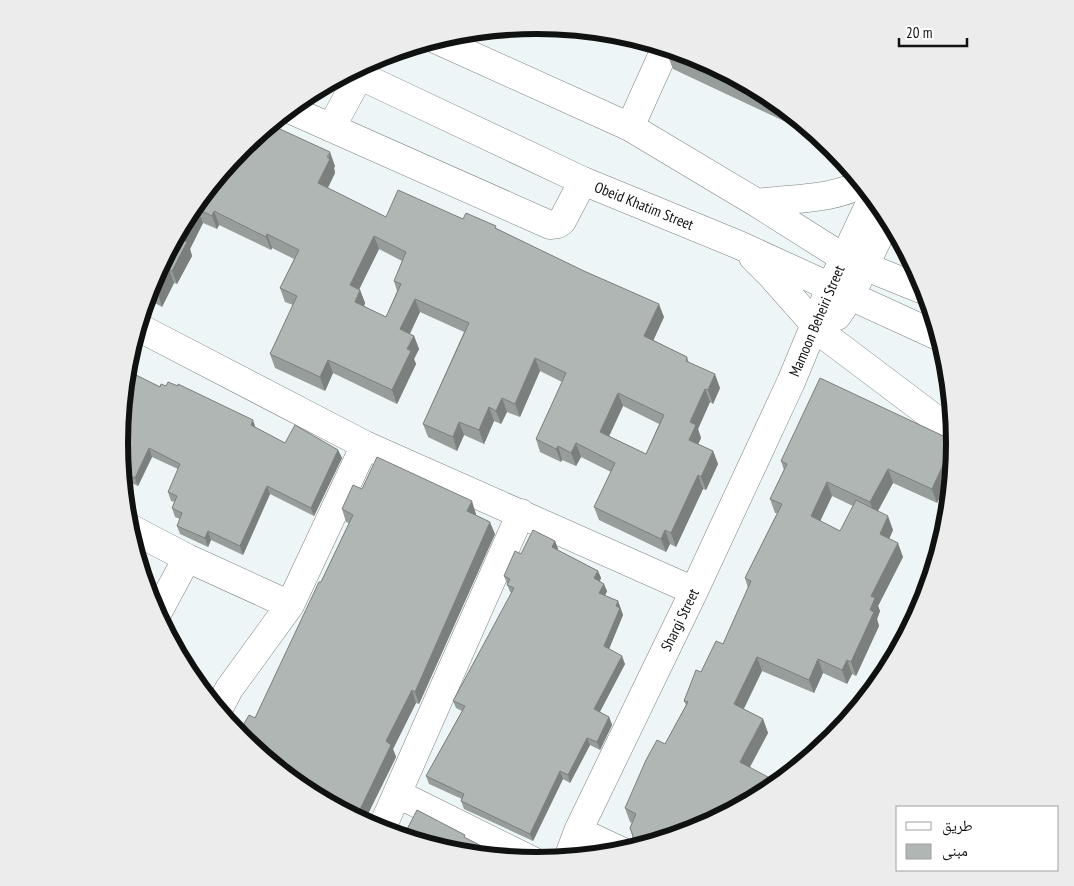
<svg xmlns="http://www.w3.org/2000/svg" width="1074" height="886" font-family="'PT Sans Narrow','Noto Naskh Arabic',sans-serif">
<rect width="100%" height="100%" fill="#eef5f6"/>
<g fill="none" stroke-linecap="round" stroke-linejoin="round">
<defs>
<path id="minor" d="M289,109L550,225L558,224L562,221L583,181
M630,127L666,47
M331,128L359,76
M837,316L850,297L888,217
M138,327L365,445L694,591
M824,335L954,433
M128,527L187,558L290,605
M157,614L187,558
M218,710L229,689L290,605L365,445
M398,794L533,861
M381,830L521,513
M578,831L623,852
M568,858L578,831L694,591L791,382L830,288L873,197"/>
<path id="major" d="M435,39L630,127L757,203L844,258L926,291
M350,71L583,181L739,245L940,337
M757,203C789,198 835,200 862,183
M753,257L771,275L809,318L814,327"/>
</defs>
<use href="#minor" stroke="#7b8182" stroke-width="29"/>
<use href="#major" stroke="#7b8182" stroke-width="29"/>
<use href="#minor" stroke="#fff" stroke-width="28"/>
<use href="#major" stroke="#fff" stroke-width="28"/>
</g>
<path fill="#979d9b" fill-rule="evenodd" d="M633,37L651,43L650,45Z
M667,54L769,96L807,127L805,131L673,69Z
M335,166L334,168L335,173L328,188L386,217L463,219L496,228L664,317L653,340L687,357L689,363L720,388L713,404L710,402L698,429L701,438L698,444L713,451L718,464L706,490L703,489L676,547L670,544L666,552L599,520L594,507L611,472L581,457L576,466L562,460L561,462L540,452L536,439L562,382L540,371L520,417L507,412L501,424L494,421L484,444L464,435L457,451L428,437L423,424L464,332L420,312L410,334L414,336L419,349L414,359L416,364L397,404L333,373L325,391L275,368L270,354L293,305L285,302L280,288L294,259L272,248L271,250L219,225L217,229L203,223L190,249L192,256L177,284L174,283L162,307L146,298L151,283L190,211ZM379,249L402,261L394,281L397,291L386,317L364,307L365,303L360,290L359,289ZM623,406L659,424L646,454L609,436Z
M135,359L128,371L160,387L256,428L285,443L338,450L342,458L314,516L270,494L243,555L211,540L208,547L180,534L177,526L180,519L175,517L172,508L175,502L171,501L168,492L178,469L152,457L138,486L125,480L123,483L119,443L127,361Z
M955,443L952,470L937,503L893,483L878,511L893,530L889,539L903,557L878,606L880,611L877,619L879,626L856,676L852,674L847,684L823,673L814,693L762,671L744,709L763,719L768,733L750,767L632,845L633,838L630,828L632,823L630,822L625,808L665,744L686,705L684,701L701,672L723,644L748,588L745,578L777,513H775L770,499L784,470L781,461ZM832,496L853,506L840,531L820,521Z
M362,489L476,514V515L495,534L419,704L416,703L393,749L396,757L364,822L305,790L241,738L238,734L255,718L321,582L349,523L346,522L342,509Z
M555,541L558,549L557,550L598,571L601,578L600,581L607,591L605,596L618,601L623,615L609,649L625,664L600,712L609,717L612,725L600,750L590,745L570,783L563,779L533,841L464,809L461,801L462,799L429,784L426,776L462,711L456,708L453,701L512,593L510,592L504,576L521,554Z"/>
<path fill="#7b7f7e" d="M802,122L807,127L805,131Z
M330,152L335,166L334,168L335,173L323,197L318,183Z
M198,209L203,223L190,249L192,256L177,284L172,271L182,240Z
M214,211L219,225L217,229L212,216Z
M267,234L272,248L271,250L266,237Z
M374,236L379,249L355,298L350,285Z
M169,269L174,283L162,307L158,293Z
M360,290L365,303L360,316L355,302Z
M415,299L420,312L405,343L400,329Z
M659,304L664,317L649,350L644,336Z
M414,336L419,349L414,359L416,364L397,404L392,390L407,349Z
M131,351L135,359L126,376L127,361Z
M535,358L540,371L520,417L515,404Z
M328,360L333,373L325,391L320,377Z
M715,374L720,388L713,404L708,390Z
M705,389L710,402L698,429L701,438L694,453L689,440L690,422Z
M618,393L623,406L605,445L600,432Z
M502,398L507,412L501,424L496,411Z
M489,407L494,421L484,444L479,430Z
M253,420L256,429L251,425Z
M459,422L464,435L457,451L453,437Z
M954,441L955,443L952,470L937,503L932,489Z
M576,443L581,457L576,466L571,453Z
M558,446L562,460L561,462L556,449Z
M149,448L152,457L138,486L135,478Z
M338,450L342,458L314,516L311,508Z
M713,451L718,464L706,490L701,477Z
M888,469L893,483L875,516L870,502Z
M122,473L125,480L123,483Z
M698,475L703,489L676,547L671,533Z
M827,482L832,496L816,530L811,516Z
M267,486L270,494L243,555L240,546Z
M472,501L476,514L472,524L467,511Z
M888,516L893,530L885,548L880,534Z
M490,522L495,534L419,704L415,692Z
M665,530L670,544L666,552L661,539Z
M208,531L211,540L208,547L205,538Z
M555,541L558,549L555,555L552,547Z
M898,543L903,557L878,606L880,611L877,619L879,626L856,676L851,662L870,610L871,596Z
M598,571L601,578L597,586L594,578Z
M604,584L607,591L602,601L599,593Z
M618,601L623,615L607,654L604,646Z
M622,656L625,664L597,717L594,709Z
M757,657L762,671L739,718L734,704Z
M818,659L823,673L814,693L809,680Z
M847,660L852,674L847,684L842,670Z
M412,690L416,703L393,749L396,757L364,822L356,818L386,741Z
M609,717L612,725L600,750L597,742Z
M763,719L768,733L745,776L740,762Z
M587,738L590,745L570,783L568,775Z
M560,771L563,779L533,841L530,834Z"/>
<path fill="#b0b6b4" stroke="#7b7f7e" fill-rule="evenodd" d="M670,49L697,57L769,96L787,110L667,54Z
M269,124L330,152L327,157L330,159L318,183L386,217L398,190L463,219L466,213L496,226L495,228L584,271L659,304L644,336L687,357L686,361L715,374L708,390L705,389L690,422L696,425L689,440L713,451L701,477L698,475L671,533L665,530L661,539L594,507L615,463L576,443L571,453L558,446L556,449L536,439L566,373L535,358L515,404L502,398L496,411L489,407L479,430L459,422L453,437L423,424L469,323L415,299L400,329L414,336L407,349L411,351L392,390L328,360L320,377L270,354L297,296L280,288L299,250L267,234L266,237L214,211L212,216L198,209L182,240L187,242L172,271L169,269L158,293L149,289L151,283L190,211L242,147ZM374,236L406,252L394,281L401,284L386,317L355,302L360,290L350,285ZM618,393L664,415L646,454L600,432Z
M126,370L160,387L161,384L166,386L168,382L178,386V384L253,420L251,425L285,443L295,425L338,450L311,508L267,486L240,546L208,531L205,538L177,526L182,513L172,508L177,496L168,492L180,464L149,448L135,478L122,472L119,443Z
M820,378L954,441L932,489L888,469L870,502L827,482L811,516L840,531L856,500L888,516L880,534L898,543L871,596L875,598L870,610L874,612L851,662L847,660L842,670L818,659L809,680L757,657L734,704L763,719L740,762L779,783L769,791L697,829L628,850L632,845L633,836L630,828L636,814L625,808L646,760L657,740L665,744L688,702L684,701L696,670L701,672L716,641L723,644L751,581L745,578L782,504L770,499L787,464L781,461Z
M377,457L472,501L467,511L490,522L415,692L412,690L386,741L391,745L356,818L305,790L248,744L249,741L239,736L238,734L249,715L255,718L319,582H321L353,515L342,509L353,485L362,489Z
M533,530L555,541L552,547L598,571L594,578L604,584L599,593L618,601L616,606L620,608L604,646L622,656L594,709L609,717L597,742L587,738L568,775L560,771L530,834L461,801L464,794L426,776L465,706L453,701L514,588L507,585L510,579L504,576L515,551L521,554Z
M417,810L465,835L464,837L505,858L455,853L403,837Z
M607,850L618,853L605,854Z"/>
<g text-anchor="middle" stroke-width="4" stroke-linejoin="round" paint-order="stroke">
<g font-size="15" fill="#101212" stroke="#fff">
<text transform="translate(644 206) rotate(22)" y="5">Obeid Khatim Street</text>
<text transform="translate(817 321) rotate(-67)" y="5">Mamoon Beheiri Street</text>
<text transform="translate(680 620) rotate(-64)" y="5">Shargi Street</text>
</g>
</g>
<path d="M0 0H1074V886H0ZM128 443a409 409 0 1 1 818 0a409 409 0 1 1-818 0Z" fill="#ececec" fill-rule="evenodd"/>
<path fill="none" stroke="#101212" stroke-width="6" d="M128 443a409 409 0 1 1 818 0a409 409 0 1 1-818 0Z"/>
<rect x="896" y="806" width="162" height="65" fill="#ffffff" stroke="#9fa0a0"/>
<rect x="906" y="822" width="25" height="8" fill="#ffffff" stroke="#9fa0a0"/>
<text x="942" y="831" font-size="15" fill="#101212">طريق</text>
<rect x="906" y="844" width="25" height="15" fill="#b0b6b4" stroke="#9fa0a0"/>
<text x="942" y="856" font-size="15" fill="#101212">مبنى</text>
<path d="M899 38v8h68v-8" fill="none" stroke="#101212" stroke-width="2.5"/>
<text x="906" y="38" font-size="15" fill="#101212" stroke="#ffffff" stroke-width="4" paint-order="stroke">20 m</text>
</svg>
